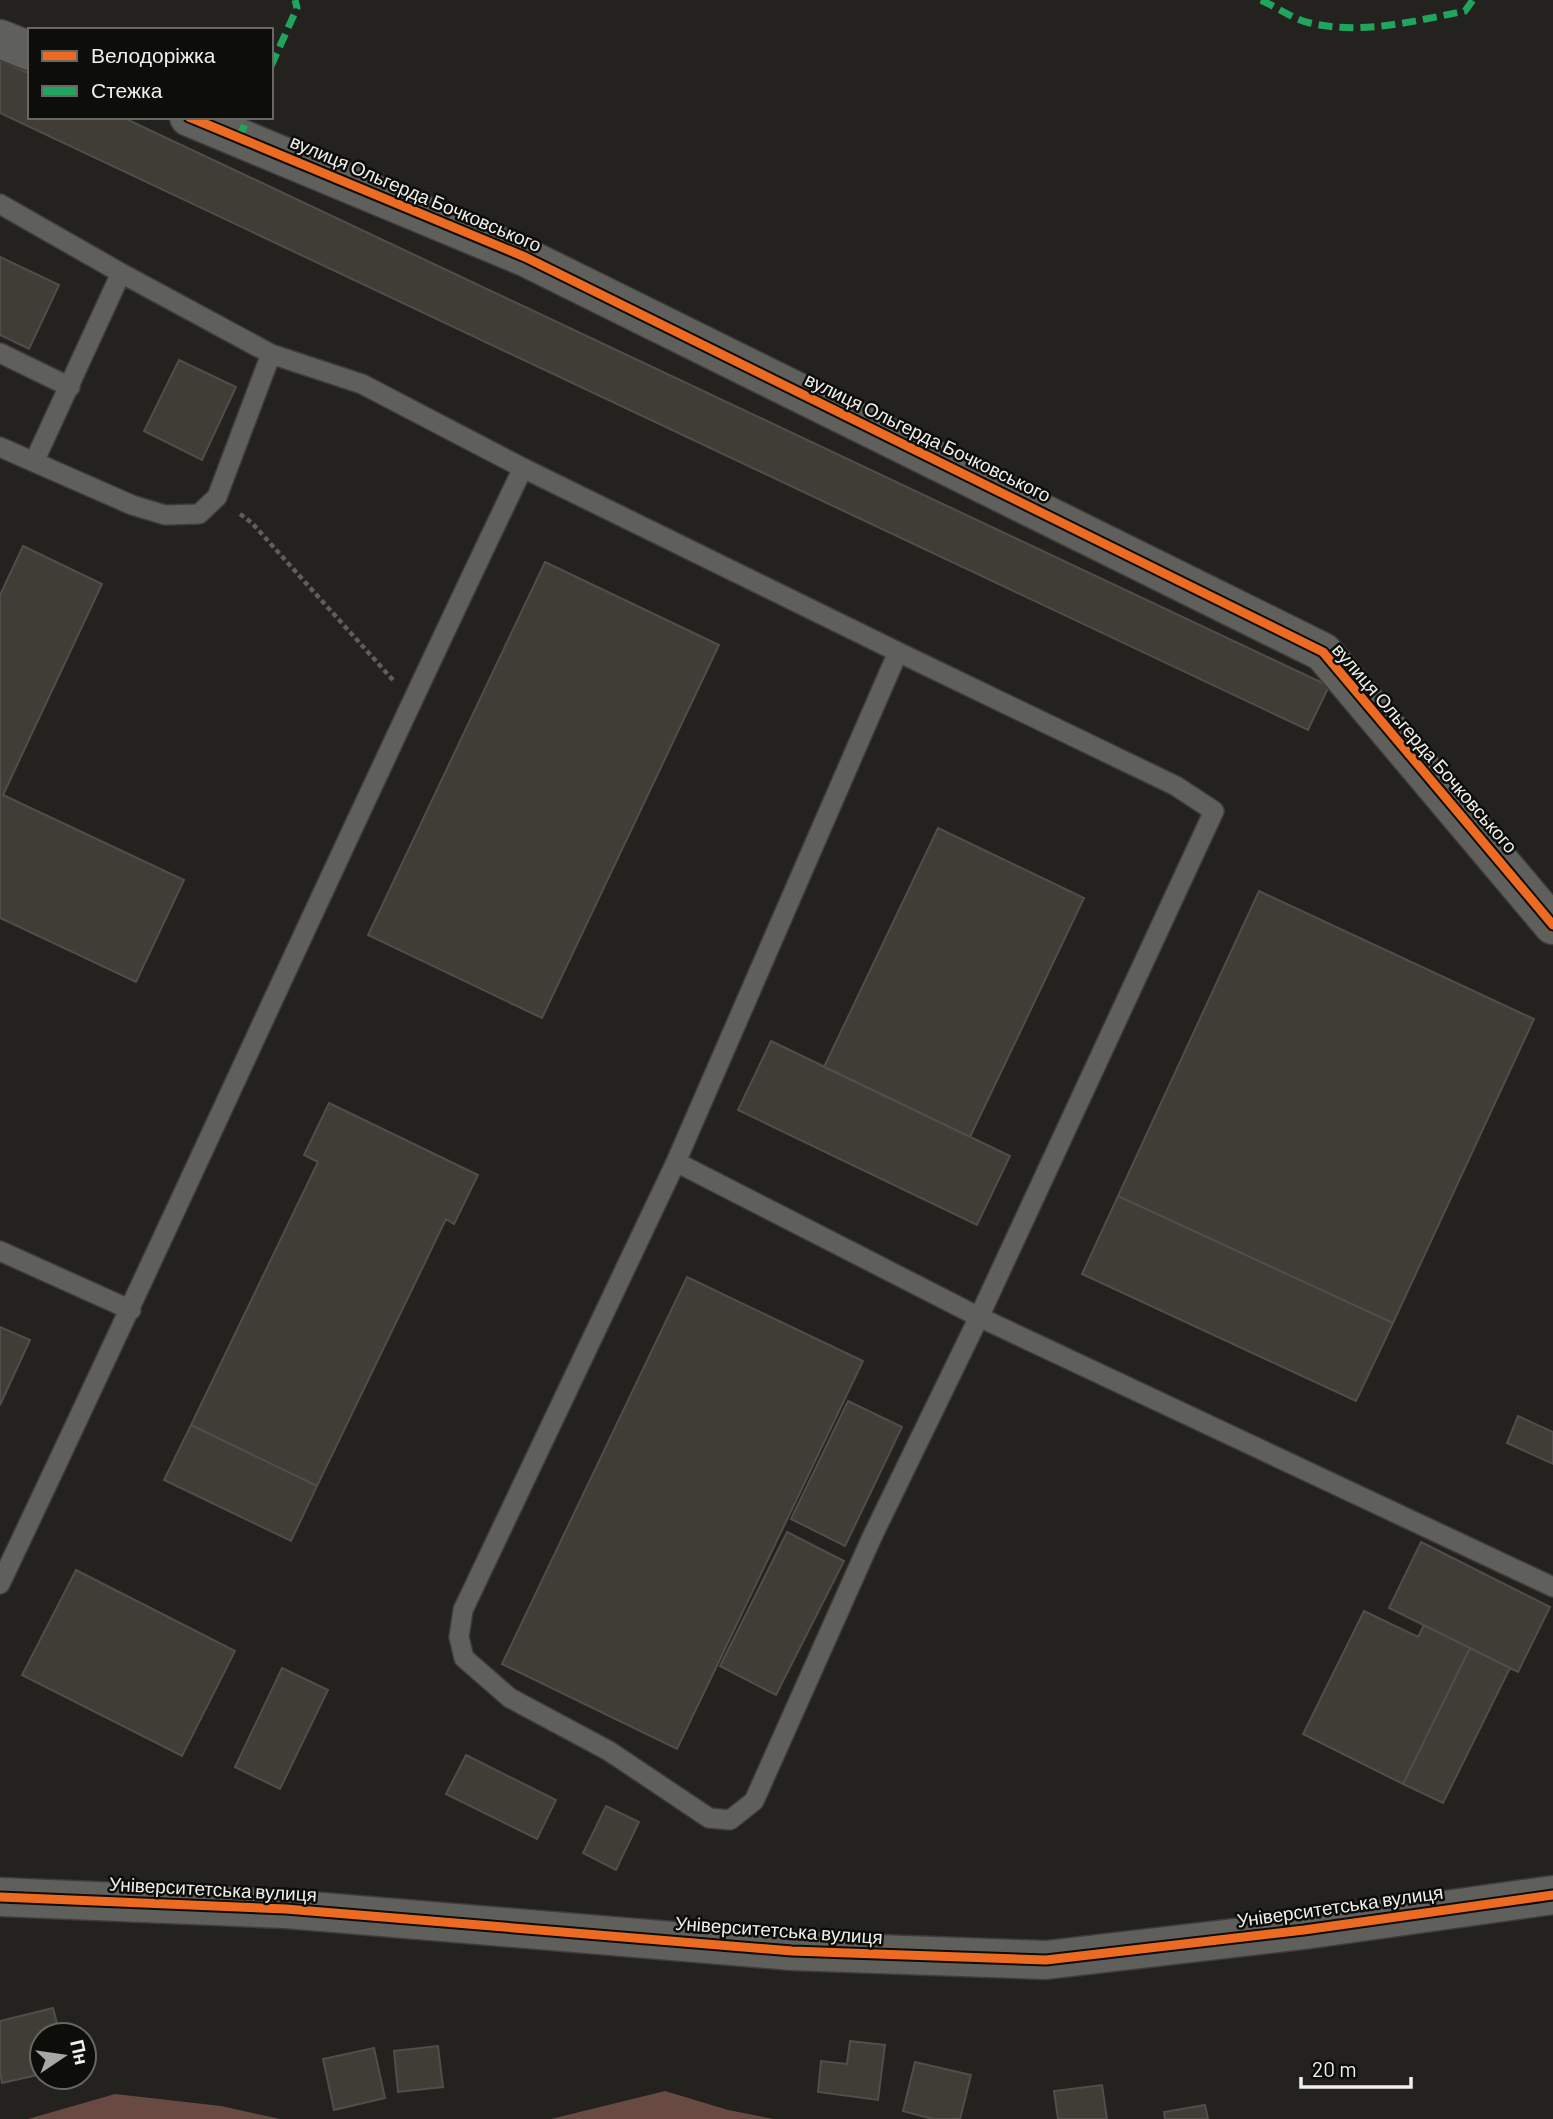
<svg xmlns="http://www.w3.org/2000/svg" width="1553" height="2119" font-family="Barlow,sans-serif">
<rect width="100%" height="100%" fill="#23221f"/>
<path fill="#684a42" d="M665,2091L728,2110L774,2119H551Z
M115,2094L221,2106L280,2119H28Z"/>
<path fill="#403c36" stroke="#4f4e4b" stroke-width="2" d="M0,60L30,74V117H122L1329,686L1308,730L0,113Z
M0,257L59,285L29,349L0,335Z
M179,360L236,387L202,460L144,431Z
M23,546L102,584L3,795L184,880L136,982L0,918V595Z
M545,562L719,645L542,1018L368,935Z
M938,828L1084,898L970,1137L824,1067Z
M1259,891L1534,1019L1393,1323L1118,1196Z
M771,1041L1010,1156L977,1225L738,1110Z
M329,1103L478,1175L454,1224L446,1219L317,1486L191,1425L318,1162L304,1155Z
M1118,1196L1393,1323L1356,1401L1082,1274Z
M687,1277L863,1361L677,1749L502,1664Z
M0,1327L30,1340L0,1405Z
M848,1401L902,1427L845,1546L791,1519Z
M1518,1416L1553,1432V1464L1507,1443Z
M191,1425L317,1486L291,1541L164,1480Z
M787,1532L844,1561L776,1695L720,1666Z
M1421,1542L1550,1607L1518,1672L1389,1608Z
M76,1570L235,1651L182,1756L22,1675Z
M1364,1611L1418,1637L1424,1625L1470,1648L1403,1784L1303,1734Z
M1470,1648L1510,1668L1443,1803L1403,1784Z
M282,1668L328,1690L280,1789L235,1767Z
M466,1755L556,1800L537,1839L446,1794Z
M606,1806L639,1822L616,1870L583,1853Z
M53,2008L60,2035H42V2074L2,2083L0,2072V2021Z
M850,2041L885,2045L878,2100L818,2092L821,2061L847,2064Z
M438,2046L443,2087L398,2092L394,2051Z
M374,2048L385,2098L334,2110L323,2059Z
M915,2062L971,2075L960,2119H933L903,2111Z
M1102,2085L1107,2119H1058L1054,2091Z
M1205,2105L1208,2119H1165L1164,2112Z"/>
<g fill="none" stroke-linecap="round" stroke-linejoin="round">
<defs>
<path id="lane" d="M0,204L121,273L271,354
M0,353L70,387
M0,447L132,505L165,515L199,514L217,497L271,354L362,384L523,468L898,652L676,1162L463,1610L459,1637L464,1658L510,1698L609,1751L709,1818L730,1820L754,1801L872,1537L979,1317L1214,811L1176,786L898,652
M34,462L121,273
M676,1162L979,1317L1553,1587
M0,1251L131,1310
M0,1584C177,1213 345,838 523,468"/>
<path id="street" d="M0,39L30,51
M189,117L525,257L1323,652L1553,925
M0,1897L286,1909L792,1951L1046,1960L1304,1930L1553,1895"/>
</defs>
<use href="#lane" stroke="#3d3c3a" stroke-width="22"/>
<use href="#street" stroke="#3d3c3a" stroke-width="41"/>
<path stroke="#5e5e5b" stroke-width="4.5" stroke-dasharray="5 3.5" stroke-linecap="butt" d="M240,514L252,523L393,680"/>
<use href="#lane" stroke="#5f5f5c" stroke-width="19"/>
<use href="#street" stroke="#5f5f5c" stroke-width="38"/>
<path stroke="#20a55d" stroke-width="7" stroke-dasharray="14 7" stroke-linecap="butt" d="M1261,0C1276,7 1293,19 1310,23C1361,35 1415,21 1465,11L1473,0
M271,66L297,8L295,0
M239,138L248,117"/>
<defs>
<path id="cycleway" d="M189,117L525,257L1323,652L1553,925
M0,1897L286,1909L792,1951L1046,1960L1304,1930L1553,1895"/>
</defs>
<use href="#cycleway" stroke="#0d0d0a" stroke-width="13"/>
<use href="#cycleway" stroke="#ed6a23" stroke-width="9"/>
</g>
<g text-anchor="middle" stroke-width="5" stroke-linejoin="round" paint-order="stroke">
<g font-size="19" fill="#efefeb" stroke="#0d0d0a">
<text transform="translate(416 193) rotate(23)" y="7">вулиця Ольгерда Бочковського</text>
<text transform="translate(928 437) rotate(26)" y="7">вулиця Ольгерда Бочковського</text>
<text transform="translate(1425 748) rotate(49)" y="7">вулиця Ольгерда Бочковського</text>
<text transform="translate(213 1889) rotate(3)" y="7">Університетська вулиця</text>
<text transform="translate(1340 1906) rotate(-8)" y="7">Університетська вулиця</text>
<text transform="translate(779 1930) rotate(4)" y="7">Університетська вулиця</text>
</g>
</g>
<rect x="28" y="28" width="245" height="91" fill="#0d0d0a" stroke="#676764" stroke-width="2"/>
<rect x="42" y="51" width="35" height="10" fill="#ed6a23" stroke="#676764" stroke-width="2"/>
<text x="91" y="63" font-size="21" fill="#efefeb">Велодоріжка</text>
<rect x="42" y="86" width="35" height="10" fill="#20a55d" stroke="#676764" stroke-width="2"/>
<text x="91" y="98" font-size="21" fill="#efefeb">Стежка</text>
<g transform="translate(63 2056) rotate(77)"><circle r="33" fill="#0d0d0a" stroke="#676764" stroke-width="2"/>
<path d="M0-5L12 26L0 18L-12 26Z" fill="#a8a7a4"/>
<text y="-10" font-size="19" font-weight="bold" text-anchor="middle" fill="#efefeb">Пн</text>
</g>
<path d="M1301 2077v10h110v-10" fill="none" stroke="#efefeb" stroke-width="3.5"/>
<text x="1312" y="2077" font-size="21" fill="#efefeb" stroke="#0d0d0a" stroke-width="5" paint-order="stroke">20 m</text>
</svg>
